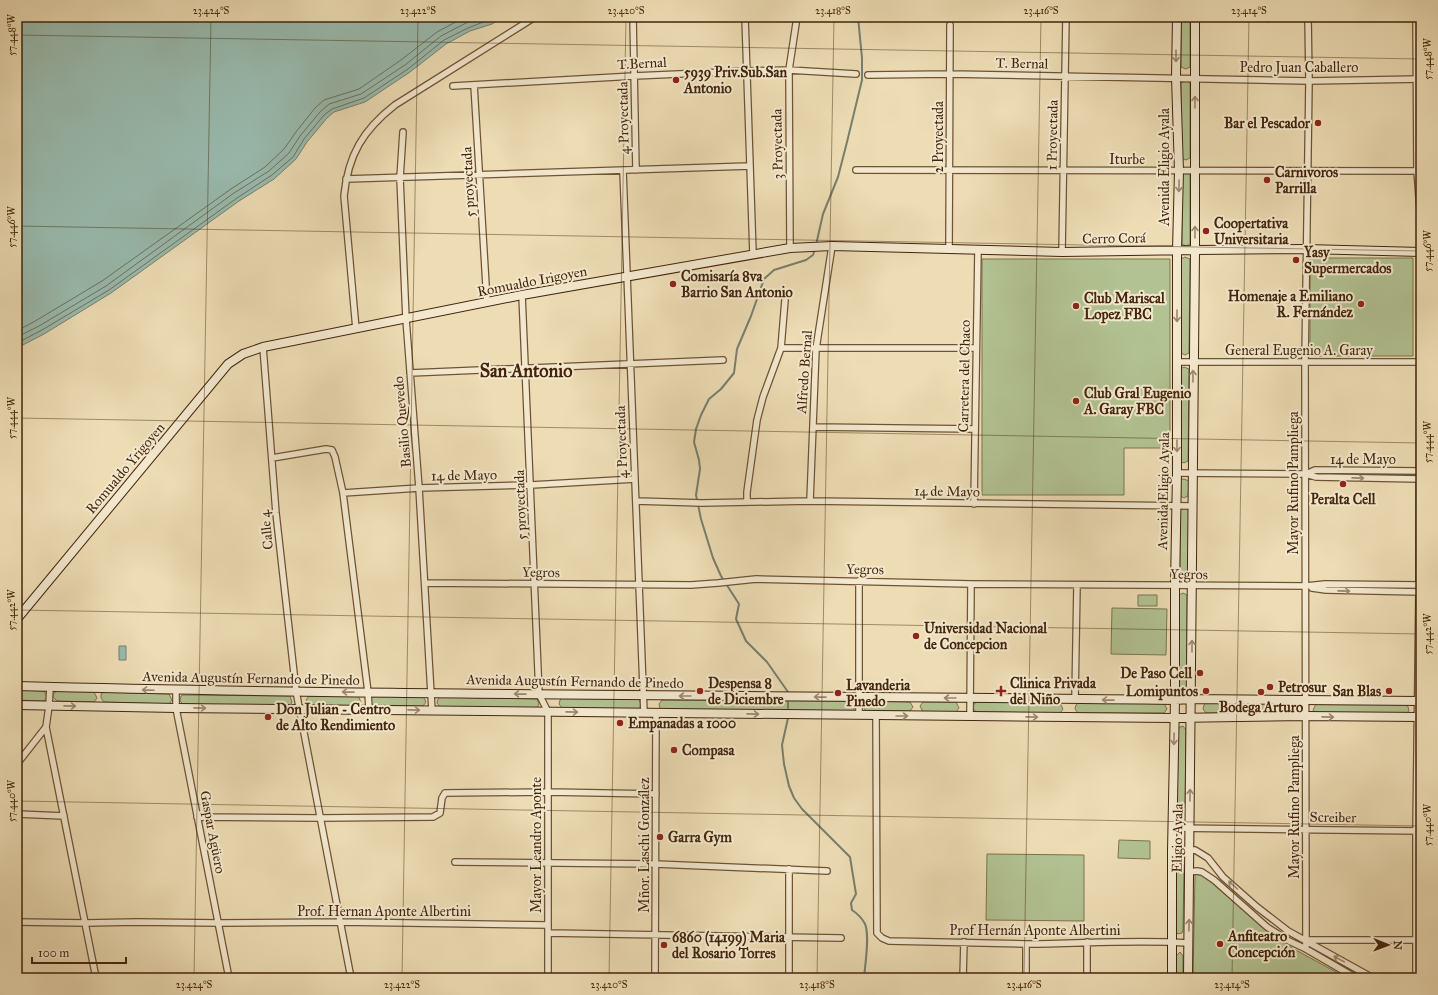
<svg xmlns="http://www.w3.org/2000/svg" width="1438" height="995" font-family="'IM FELL Great Primer',serif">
<rect width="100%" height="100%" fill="#eddcb4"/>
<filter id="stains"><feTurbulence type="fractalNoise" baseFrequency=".005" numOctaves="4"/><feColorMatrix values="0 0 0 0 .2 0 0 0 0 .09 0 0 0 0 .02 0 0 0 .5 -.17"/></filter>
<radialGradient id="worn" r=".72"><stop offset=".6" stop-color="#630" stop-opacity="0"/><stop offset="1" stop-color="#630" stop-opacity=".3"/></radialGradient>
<path fill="#b2c292" stroke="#7a744f" d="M1181,17H1190V67L1186,69L1181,67Z
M1254,17H1270V22L1254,21Z
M1187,81L1190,83V158L1186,160L1181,158V83Z
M1186,173L1190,175V244L1186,246L1182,244V175Z
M1185,257L1190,259L1189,353L1185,355L1181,353V259Z
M1310,258H1413V356H1310Z
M982,259H1170V448H1124V495H982Z
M1184,367L1189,369L1188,461L1184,463L1181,462L1180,369Z
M1184,479L1189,481L1188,496L1184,498L1180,496V480Z
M1184,508L1189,510L1188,576L1184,578L1180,576V510Z
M1183,593L1187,595V695L1181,696L1179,695V595Z
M1138,595H1157V606H1138Z
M1112,608L1167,609L1166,655L1111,654Z
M17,690L44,691L47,697L44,701L17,700Z
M57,691L94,692L97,698L94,702L57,701L53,697L54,693Z
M104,692L169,694L172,700L169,704L104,702L101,698V694Z
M183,695L290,696L292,702L290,706L183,704L180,701L181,696Z
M373,695L423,696L426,702L423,706L373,705L371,704V697Z
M309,696H358L361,702L359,706H309L307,704L306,700Z
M440,697L537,699L539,704L537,708L440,707L437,703L438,699Z
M562,698L639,699L641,705L639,709L562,708L559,704L560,700Z
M662,700L853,701L855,707L853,711H850L662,710L660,708L659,704Z
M866,701L910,702L913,707L910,711H866L863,707L864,703Z
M923,702H956L959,708L956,712H923L920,706Z
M977,702L1060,703L1063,709L1060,713L976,712L973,708L974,704Z
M1078,703H1164L1167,709L1164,713H1078L1075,709L1076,705Z
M1206,703L1297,704L1299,710L1297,713H1206L1203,709L1204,705Z
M1316,704H1407L1409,710L1407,714H1316L1313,710Z
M1183,726L1186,730L1185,813L1183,816L1180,817L1177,813L1178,730L1180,727Z
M1119,840L1150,841V859L1118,858Z
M987,854L1084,855V921L986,920Z
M1181,862L1184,866L1183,930L1182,933L1178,934L1176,932V866L1177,863Z
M1196,874H1200L1212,883L1269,933L1283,943L1347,978H1193L1195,875Z
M1180,952L1183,956V978H1176V956Z"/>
<path fill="#99bbaf" stroke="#777f6e" d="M17,17H503L492,24L470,31L446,44L410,72L365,102L334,112L327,118L307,142L296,159L274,179L239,201L111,293L44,334L17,348Z
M119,646H126V660H119Z"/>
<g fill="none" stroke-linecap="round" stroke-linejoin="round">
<path stroke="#6e705e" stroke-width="1" d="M17,331L37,320L102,281L231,189L265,167L284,149L296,132L315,108L324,100L359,89L401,60L437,32L465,17
M17,337L39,326L106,286L234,193L269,171L289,153L300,136L320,112L329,104L361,94L405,65L441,36L466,23L484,17
M17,343L42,330L109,290L237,198L272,175L293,157L304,139L324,115L332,109L364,98L408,69L444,40L468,28L496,17"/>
<path stroke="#777f6e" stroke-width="2" d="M963,17H965
M816,245L823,214L838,177L847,142L862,80V58L858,17
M788,692L767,662L746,641L736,619L739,604L721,576L713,558L701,519L696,495L700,469L699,460L694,442L696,429L701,415L709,399L721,389L734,373L737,349L751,316L764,279L774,270L806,260L813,255L815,249
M788,708V701
M788,718L782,745L784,764L789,786L794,798L802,809L850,857L856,894L851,903L852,910C858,914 862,918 865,924C870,935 865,965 864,978"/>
<defs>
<path id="street" d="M633,17L636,170
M745,17L753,254
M868,75L950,74L1309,81L1421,79
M474,85L487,302
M453,86L634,76L747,71L789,70L856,74
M403,132L400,178L406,319L419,488L432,711
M856,170L1421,171
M623,171L644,713
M346,179L750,166
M790,248L789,70L797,17
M949,249L950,25
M1062,252L1066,17
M522,295L539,694L548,712V978
M356,329L344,196C348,155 363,130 395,105L535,17
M263,347L276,513L296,691L351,978
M781,348H976
M1177,362H1421
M410,373L723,360
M813,427L975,429
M272,458L326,449L332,450L335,457L343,493L368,692L369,710
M1177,473L1306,474L1316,477L1421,479
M1306,474L1315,470L1421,471
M343,493L419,488L531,485L635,479
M636,501L702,503L810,501L1192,506
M747,501V492L757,420L763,397L781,348L785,300
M810,501L816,349L832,246
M974,504L978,250
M859,581V715
M425,583L691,585L718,583L756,579L971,584L1306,586L1325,584L1421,585
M1312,588L1326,590L1421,592
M176,691V708L229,978
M1075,699L1077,585
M876,715L877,933L882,938L889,941C935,942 981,943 1026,944C1080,944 1134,939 1188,943
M970,716L971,584
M46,727L96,978
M17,764L46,727L49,706L50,687
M17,814L64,816
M197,817L320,818L433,817L440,813L442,798L445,793L548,792L656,794
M1173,828L1421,831
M1172,851L1195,850L1200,853L1208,858L1223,877L1257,907L1288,931L1373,978
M455,862L655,864L827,871
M1189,872L1197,871L1202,872L1214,880L1267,927L1289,941L1306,949L1356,978
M17,922L86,923L137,922L219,923L341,922L548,925
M548,933L841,938
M1307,940H1421
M1306,949L1305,362L1309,81L1308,17
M467,978H490
M655,978L656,713
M789,978V869
M963,978L964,942
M1026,978V944
M1087,978V942
M1416,978V830L1419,592L1420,363V210L1417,171L1416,17"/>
<path id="secondary" d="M17,619L228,364L243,354L263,347L522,295L790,248L832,246L1062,252L1195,250L1306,249L1421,252
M17,686C403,696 789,695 1175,700L1191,699L1421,701
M17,705L176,708L1174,718L1306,716L1421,717
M1172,978V851L1175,700V585L1177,473V250L1179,171L1176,77L1177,17
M1188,978L1195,250V17"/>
</defs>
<use href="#street" stroke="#6e5336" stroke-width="8"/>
<use href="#secondary" stroke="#43250c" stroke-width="10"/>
<use href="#street" stroke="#f3e8ce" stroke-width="5.5"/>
<use href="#secondary" stroke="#f3e8ce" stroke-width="8"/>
</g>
<defs><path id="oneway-shaft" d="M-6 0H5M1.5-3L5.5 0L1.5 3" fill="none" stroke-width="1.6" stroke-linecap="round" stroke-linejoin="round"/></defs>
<g stroke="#9b866d">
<use href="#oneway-shaft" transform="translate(1176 56) rotate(90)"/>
<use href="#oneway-shaft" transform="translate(1195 102) rotate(-90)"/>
<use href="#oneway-shaft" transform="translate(1179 186) rotate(91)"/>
<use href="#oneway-shaft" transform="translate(1195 232) rotate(-90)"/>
<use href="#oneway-shaft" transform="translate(1177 316) rotate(90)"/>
<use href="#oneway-shaft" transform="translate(1193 376) rotate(-90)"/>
<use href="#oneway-shaft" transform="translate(1177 446) rotate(90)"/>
<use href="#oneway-shaft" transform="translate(1358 478) rotate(1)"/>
<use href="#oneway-shaft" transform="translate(1344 591) rotate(1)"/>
<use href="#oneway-shaft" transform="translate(1192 646) rotate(-90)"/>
<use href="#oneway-shaft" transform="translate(148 690) rotate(-178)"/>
<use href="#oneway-shaft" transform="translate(348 692) rotate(-179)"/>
<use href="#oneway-shaft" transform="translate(520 694) rotate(-179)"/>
<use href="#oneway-shaft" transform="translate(685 696) rotate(-180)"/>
<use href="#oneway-shaft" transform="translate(820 697) rotate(-179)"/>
<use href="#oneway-shaft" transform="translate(950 698) rotate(-180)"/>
<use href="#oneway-shaft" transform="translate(1108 700) rotate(-179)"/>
<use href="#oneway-shaft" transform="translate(70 706) rotate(1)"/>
<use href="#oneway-shaft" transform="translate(200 708) rotate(1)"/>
<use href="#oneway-shaft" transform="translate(414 710) rotate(1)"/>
<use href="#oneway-shaft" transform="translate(572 712) rotate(1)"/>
<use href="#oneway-shaft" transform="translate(753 714) rotate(1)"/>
<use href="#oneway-shaft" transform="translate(902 716)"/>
<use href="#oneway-shaft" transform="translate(1032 717) rotate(1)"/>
<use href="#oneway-shaft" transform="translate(1328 717) rotate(1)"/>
<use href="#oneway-shaft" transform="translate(1174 739) rotate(91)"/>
<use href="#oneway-shaft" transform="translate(1190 795) rotate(-89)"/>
<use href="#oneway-shaft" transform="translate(1233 885) rotate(-138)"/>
<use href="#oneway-shaft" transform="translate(1189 925) rotate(-89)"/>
<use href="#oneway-shaft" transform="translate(1339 959) rotate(-151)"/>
</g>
<path fill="none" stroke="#43250c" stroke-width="1" stroke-opacity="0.45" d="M17,35L1421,59M17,226L1421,251M17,418L1421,443M17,610L1421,634M17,801L1421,826M194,978L211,17M402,978L418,17M609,978L626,17M817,978L834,17M1024,978L1041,17M1232,978L1249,17"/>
<g fill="#8f2418" stroke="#f3e8ce" stroke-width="1.5">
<circle cx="676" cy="80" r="4"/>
<circle cx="1318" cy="123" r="4"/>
<circle cx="1267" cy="180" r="4"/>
<circle cx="1206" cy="231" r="4"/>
<circle cx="1296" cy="260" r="4"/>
<circle cx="673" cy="284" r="4"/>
<circle cx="1361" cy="304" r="4"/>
<circle cx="1076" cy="306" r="4"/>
<circle cx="1076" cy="401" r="4"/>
<circle cx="1343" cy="484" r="4"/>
<circle cx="916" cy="636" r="4"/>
<circle cx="1200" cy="673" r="4"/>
<circle cx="1270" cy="687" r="4"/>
<circle cx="700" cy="691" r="4"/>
<path d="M999 685h4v4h4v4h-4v4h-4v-4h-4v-4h4z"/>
<circle cx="1206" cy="691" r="4"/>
<circle cx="1389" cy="691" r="4"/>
<circle cx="1261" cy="692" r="4"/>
<circle cx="838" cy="693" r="4"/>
<circle cx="268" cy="717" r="4"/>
<circle cx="620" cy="723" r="4"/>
<circle cx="674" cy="750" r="4"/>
<circle cx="660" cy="837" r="4"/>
<circle cx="1220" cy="944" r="4"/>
<circle cx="664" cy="945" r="4"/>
</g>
<g text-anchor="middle" stroke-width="4" stroke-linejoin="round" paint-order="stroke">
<g font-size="14" fill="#43250c" stroke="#f3e8ce">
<text transform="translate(642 63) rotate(-3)" y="5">T.Bernal</text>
<text transform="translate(1022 63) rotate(1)" y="5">T. Bernal</text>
<text x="1299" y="72">Pedro Juan Caballero</text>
<text transform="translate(623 118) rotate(-91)" y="5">4 Proyectada</text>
<text transform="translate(1052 135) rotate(-89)" y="5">1 Proyectada</text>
<text transform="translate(938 137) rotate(-90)" y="5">2 Proyectada</text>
<text transform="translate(777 144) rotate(-91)" y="5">3 Proyectada</text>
<text x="1127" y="164">Iturbe</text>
<text transform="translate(1164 167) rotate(-90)" y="5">Avenida Eligio Ayala</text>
<text transform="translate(468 182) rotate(-93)" y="5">5 proyectada</text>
<text transform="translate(1114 238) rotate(-1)" y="5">Cerro Corá</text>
<text transform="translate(532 281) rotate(-11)" y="5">Romualdo Irigoyen</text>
<text x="1299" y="355">General Eugenio A. Garay</text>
<text transform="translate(804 372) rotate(-86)" y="5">Alfredo Bernal</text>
<text transform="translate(964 376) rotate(-89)" y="5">Carretera del Chaco</text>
<text transform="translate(402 422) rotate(-95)" y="5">Basilio Quevedo</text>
<text transform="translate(621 442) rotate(-92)" y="5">4 Proyectada</text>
<text x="1363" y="464">14 de Mayo</text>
<text transform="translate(125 468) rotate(-50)" y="5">Romualdo Yrigoyen</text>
<text transform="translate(464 475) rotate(-1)" y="5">14 de Mayo</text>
<text transform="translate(1293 483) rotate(-90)" y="5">Mayor Rufino Pampliega</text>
<text transform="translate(947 491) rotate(1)" y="5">14 de Mayo</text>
<text transform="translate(1163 491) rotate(-89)" y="5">Avenida Eligio Ayala</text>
<text transform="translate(520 505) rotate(-92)" y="5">5 proyectada</text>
<text transform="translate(266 530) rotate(-96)" y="5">Calle 4</text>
<text transform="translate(865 569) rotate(1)" y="5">Yegros</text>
<text transform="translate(541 572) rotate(1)" y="5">Yegros</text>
<text transform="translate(1189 574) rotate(1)" y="5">Yegros</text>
<text transform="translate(251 678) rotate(1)" y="5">Avenida Augustín Fernando de Pinedo</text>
<text transform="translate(575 681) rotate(1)" y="5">Avenida Augustín Fernando de Pinedo</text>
<text transform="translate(1294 807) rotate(-90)" y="5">Mayor Rufino Pampliega</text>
<text transform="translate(1333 817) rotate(1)" y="5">Screiber</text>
<text transform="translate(213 832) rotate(79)" y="5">Gaspar Agüero</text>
<text transform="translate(1177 838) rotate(-89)" y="5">Eligio Ayala</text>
<text transform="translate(536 845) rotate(-90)" y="5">Mayor Leandro Aponte</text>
<text transform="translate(644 845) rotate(-90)" y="5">Mñor. Laschi González</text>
<text x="384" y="916">Prof. Hernan Aponte Albertini</text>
<text x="1035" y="935">Prof Hernán Aponte Albertini</text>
</g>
<g font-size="14" font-weight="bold" fill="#43250c" stroke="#f3e8ce" text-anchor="start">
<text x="684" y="77">5939 Priv.Sub.San<tspan x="684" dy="16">Antonio</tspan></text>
<text x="1310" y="128" text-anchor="end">Bar el Pescador</text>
<text x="1275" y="177">Carnivoros<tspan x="1275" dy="16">Parrilla</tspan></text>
<text x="1214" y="228">Coopertativa<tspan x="1214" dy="16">Universitaria</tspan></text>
<text x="1304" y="257">Yasy<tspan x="1304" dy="16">Supermercados</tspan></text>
<text x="681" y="281">Comisaría 8va<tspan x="681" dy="16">Barrio San Antonio</tspan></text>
<text x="1353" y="301" text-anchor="end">Homenaje a Emiliano<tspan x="1353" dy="16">R. Fernández</tspan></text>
<text x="1084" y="303">Club Mariscal<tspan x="1084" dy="16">Lopez FBC</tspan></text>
<text x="1084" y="398">Club Gral Eugenio<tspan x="1084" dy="16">A. Garay FBC</tspan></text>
<text x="1343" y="504" text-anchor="middle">Peralta Cell</text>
<text x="924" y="633">Universidad Nacional<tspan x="924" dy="16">de Concepcion</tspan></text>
<text x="1192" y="678" text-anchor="end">De Paso Cell</text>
<text x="708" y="688">Despensa 8<tspan x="708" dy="16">de Diciembre</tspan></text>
<text x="1010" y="688">Clinica Privada<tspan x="1010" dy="16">del Niño</tspan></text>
<text x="846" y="690">Lavanderia<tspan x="846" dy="16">Pinedo</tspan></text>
<text x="1278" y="692">Petrosur</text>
<text x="1198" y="696" text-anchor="end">Lomipuntos</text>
<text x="1381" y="696" text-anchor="end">San Blas</text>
<text x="1261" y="712" text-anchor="middle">Bodega Arturo</text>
<text x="276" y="714">Don Julian - Centro<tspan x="276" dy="16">de Alto Rendimiento</tspan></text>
<text x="628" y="728">Empanadas a 1000</text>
<text x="682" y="755">Compasa</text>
<text x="668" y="842">Garra Gym</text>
<text x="1228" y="941">Anfiteatro<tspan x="1228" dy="16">Concepción</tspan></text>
<text x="672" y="942">6860 (14199) Maria<tspan x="672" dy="16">del Rosario Torres</tspan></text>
</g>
<g font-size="18" font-weight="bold" fill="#43250c" stroke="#f3e8ce">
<text x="526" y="377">San Antonio</text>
</g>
</g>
<rect width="1438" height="995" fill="none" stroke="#eddcb4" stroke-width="44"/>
<g transform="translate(1388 945) rotate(91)" stroke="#f3e8ce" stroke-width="3" paint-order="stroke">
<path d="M0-3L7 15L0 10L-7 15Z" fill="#43250c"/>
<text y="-6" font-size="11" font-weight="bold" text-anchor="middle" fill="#43250c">N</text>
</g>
<path d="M32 957v6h94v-6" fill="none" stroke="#43250c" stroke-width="2"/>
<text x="38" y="957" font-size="12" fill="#43250c" stroke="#f3e8ce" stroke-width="3" paint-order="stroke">100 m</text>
<rect x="22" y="22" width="1394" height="951" fill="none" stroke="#43250c" stroke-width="1.5"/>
<g font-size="10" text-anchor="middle" fill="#43250c">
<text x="211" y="14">23.424°S</text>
<text x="418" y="14">23.422°S</text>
<text x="626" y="14">23.420°S</text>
<text x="833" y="14">23.418°S</text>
<text x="1041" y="14">23.416°S</text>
<text x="1249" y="14">23.414°S</text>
<text transform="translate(11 35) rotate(-90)" y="4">57.448°W</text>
<text transform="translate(1427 59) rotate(-90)" y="4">57.448°W</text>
<text transform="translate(11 227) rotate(-90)" y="4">57.446°W</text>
<text transform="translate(1427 251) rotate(-90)" y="4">57.446°W</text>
<text transform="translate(11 418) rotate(-90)" y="4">57.444°W</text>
<text transform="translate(1427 442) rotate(-90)" y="4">57.444°W</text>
<text transform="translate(11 610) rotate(-90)" y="4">57.442°W</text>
<text transform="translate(1427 634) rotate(-90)" y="4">57.442°W</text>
<text transform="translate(11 801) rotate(-90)" y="4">57.440°W</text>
<text transform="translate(1427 825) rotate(-90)" y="4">57.440°W</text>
<text x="194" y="988">23.424°S</text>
<text x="402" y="988">23.422°S</text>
<text x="609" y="988">23.420°S</text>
<text x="817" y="988">23.418°S</text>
<text x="1024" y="988">23.416°S</text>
<text x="1232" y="988">23.414°S</text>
</g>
<rect width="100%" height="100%" filter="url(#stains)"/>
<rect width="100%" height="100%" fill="url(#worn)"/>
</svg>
